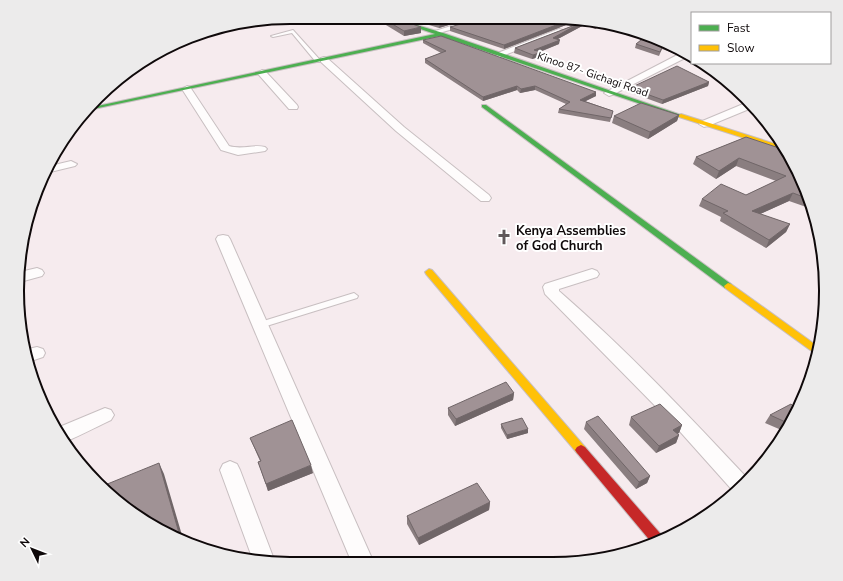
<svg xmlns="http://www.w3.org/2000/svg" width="843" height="581" font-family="'Nunito Sans',sans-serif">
<rect width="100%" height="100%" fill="#f6ebee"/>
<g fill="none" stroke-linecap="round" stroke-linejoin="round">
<defs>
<path id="lane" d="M293,30L320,60V62H316L292,33L273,37L271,36Z
M354,293L358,296L357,298L260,328L257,327L256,325L257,323Z"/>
<path id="street" d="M470,20H483L436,34L432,32Z
M559,29L566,31L502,56L499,57L495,54Z
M683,52L689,56L612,95L609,96L604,93Z
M324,57L327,58L404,127L489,195L491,198L489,201H481L396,131L321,62V58Z
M262,70L265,71L297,105L298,107L297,109H289L259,75L257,73Z
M187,86L190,87L229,146C243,150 253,144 265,147L267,149L265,151L238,155L221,150L182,89Z
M748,102L754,107L708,126L704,127L699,124L700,122Z
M71,161L77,164L75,166L46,173L50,166Z
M223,235L228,236L230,239L374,563H352L216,239L218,236Z
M37,268L42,270L44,273L42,276L20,282V272Z
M592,269L597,271L599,274L597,277L559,289V291C627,350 688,415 749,480L734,492L675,426L545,294L543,287L545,284Z
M37,347L43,349L45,353L43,357L28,362L24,350Z
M105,408L111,410L114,415L111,420C96,427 81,435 67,441L57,428Z
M230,461L237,464L240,470L275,562L253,560L220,470L223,464Z"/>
<path id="fast" d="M391,19H397L443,33L684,116L679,117L440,36L84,111L88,108L435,34Z
M482,105H486L731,284L732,286L731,288H725L482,107Z"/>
<path id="slow" d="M681,114L785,147L787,152L679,117L678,116Z
M429,269L432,270L585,447L587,450L585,453L581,455L577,453L426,274L425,272Z
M728,283L731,284L820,348L817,355L725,288L724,286Z"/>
<path id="jam" d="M581,445L585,447L665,539L652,543L577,453L575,450L577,447Z"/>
</defs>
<use href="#lane" stroke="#c8bfc1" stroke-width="2"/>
<use href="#street" stroke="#c8bfc1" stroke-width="2"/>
<use href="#fast" stroke="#c8bfc1" stroke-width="2"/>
<use href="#slow" stroke="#c8bfc1" stroke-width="2"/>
<use href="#jam" stroke="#c8bfc1" stroke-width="2"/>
<use href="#lane" fill="#fefcfc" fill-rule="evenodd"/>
<use href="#street" fill="#fefcfc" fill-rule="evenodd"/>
<use href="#fast" fill="#4caf50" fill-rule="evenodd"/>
<use href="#slow" fill="#ffc107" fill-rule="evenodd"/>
<use href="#jam" fill="#c62828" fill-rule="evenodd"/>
</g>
<path fill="#8a7e80" d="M381,18L397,19L421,33L404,36L381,22Z
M409,19L465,20L439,28Z
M475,20L606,22L595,29L584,25L558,39L559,44L540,52H542V56L532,59L514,53L515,48L572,26L566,25L504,49L450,31V27Z
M646,36L682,51L676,54L662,49L659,56L635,48L636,44Z
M423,40L596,92V96L585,101L613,111L610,122L558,113L559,109L566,104L535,90L520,93L517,90L483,101L425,63V59L441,53L423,43Z
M689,56L692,58V59L688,58Z
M709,82L708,86L662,104L629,92L630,88Z
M679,115L677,121L648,139L612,123L614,116Z
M746,137L805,186L812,209L789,201L760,214L790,224L786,232L766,248L720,221L721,217L699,206L702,199L746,195L776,181L736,166L716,179L693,164L696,157Z
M514,393L513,400L455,426L448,415V408Z
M797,410L786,432L765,423L770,415Z
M631,417L682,425L679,433L677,434L679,435L676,443L656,453L629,425Z
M586,422L650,476L647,483L636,489L584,429Z
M501,424L528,433L507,439L501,428Z
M250,438L313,473L268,491L258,462L260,461L253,445Z
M490,502L489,510L419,545L407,524V516Z"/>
<path fill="#706668" d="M453,20H465L439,28L440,24Z
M564,22H567L566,25L504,49V45Z
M582,22H584V25L552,42L553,38Z
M602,22L607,23L595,29L596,25Z
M421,27V33L404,36V31Z
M560,40L559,44L534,54V50Z
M679,49L682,51L676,54L677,50Z
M542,52V56L532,59L533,55Z
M709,82L708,86L662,104L663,100Z
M517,86V90L483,101V97Z
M535,86V90L520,93L521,89Z
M596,92V96L580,104V100Z
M679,115L677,121L648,139L650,132Z
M739,158L736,166L716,179L719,171Z
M793,193L789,201L749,219L752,211Z
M790,224L786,232L766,248L769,240Z
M514,393L513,400L455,426L456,419Z
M682,425L679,433L670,437L673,430Z
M528,429V433L507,439V435Z
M679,435L676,443L656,453L659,446Z
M159,463L164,474L184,542L173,536Z
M311,465L313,473L268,491L266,484Z
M650,476L647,483L636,489L639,482Z
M490,502L489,510L419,545L418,538Z"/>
<path fill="#a09295" stroke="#706668" d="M384,19H397L421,27L404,31Z
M423,19L453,20L440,24Z
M475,20L564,22L504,45L450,27Z
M571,22H582L553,38L560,40L534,50L542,52L533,55L515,48L575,25L576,23Z
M588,22H602L596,25Z
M441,36L596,92L580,100L613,111L611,118L559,109L570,102L535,86L521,89L517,86L483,97L425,59L446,51L423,40Z
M646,36L674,45L679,49L677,50L663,45L660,52L636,44Z
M677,66L709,82L663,100L630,88Z
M641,103L679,115L650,132L614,116Z
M746,137L782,149L785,148L805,186L809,199L793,193L752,211L790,224L769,240L723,213L728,211L702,199L721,184L746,195L786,176L739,158L719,171L696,157Z
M506,382L514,393L456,419L448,408Z
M660,404L682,425L673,430L679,435L659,446L631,417Z
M791,404L797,410L790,424L770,415Z
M598,416L650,476L639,482L586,422Z
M522,418L528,429L507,435L501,424Z
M292,420L311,465L266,484L258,462L261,461L250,438Z
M159,463L179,533L173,536L138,518L100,487Z
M477,483L490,502L418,538L407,516Z"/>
<defs>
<symbol id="church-bare" viewBox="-9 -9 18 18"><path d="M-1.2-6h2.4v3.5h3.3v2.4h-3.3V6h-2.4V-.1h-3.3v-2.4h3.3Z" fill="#60585a" stroke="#fff" stroke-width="2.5" paint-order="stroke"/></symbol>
</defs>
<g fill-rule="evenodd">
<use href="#church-bare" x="493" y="226" width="22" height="22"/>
</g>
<g text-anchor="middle" stroke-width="4" stroke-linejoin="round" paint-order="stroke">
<g font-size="11" fill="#0f090a" stroke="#fff">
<text transform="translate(593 74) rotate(19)" y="4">Kinoo 87- Gichagi Road</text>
</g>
<g font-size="13" font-weight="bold" fill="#0f090a" stroke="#fff" text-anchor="start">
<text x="516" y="235">Kenya Assemblies<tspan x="516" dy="15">of God Church</tspan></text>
</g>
</g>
<path d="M0 0H843V581H0ZM290 24H553A266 266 0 0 1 819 290V291A266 266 0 0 1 553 557H290A266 266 0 0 1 24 291V290A266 266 0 0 1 290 24Z" fill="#ecebeb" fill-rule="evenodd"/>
<path fill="none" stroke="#0f090a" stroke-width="2" d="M290 24H553A266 266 0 0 1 819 290V291A266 266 0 0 1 553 557H290A266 266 0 0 1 24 291V290A266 266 0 0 1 290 24Z"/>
<rect x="691" y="12" width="140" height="52" fill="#ffffff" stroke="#9f9d9d"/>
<rect x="699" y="25" width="20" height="6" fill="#4caf50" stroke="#9f9d9d"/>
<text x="727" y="32" font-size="12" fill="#0f090a">Fast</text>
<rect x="699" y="45" width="20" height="6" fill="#ffc107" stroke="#9f9d9d"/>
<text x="727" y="52" font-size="12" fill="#0f090a">Slow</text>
<g transform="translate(32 549) rotate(313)" stroke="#ffffff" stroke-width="3" paint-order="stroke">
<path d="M0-3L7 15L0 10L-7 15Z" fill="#0f090a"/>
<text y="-6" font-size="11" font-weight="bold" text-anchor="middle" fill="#0f090a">N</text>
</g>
</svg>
